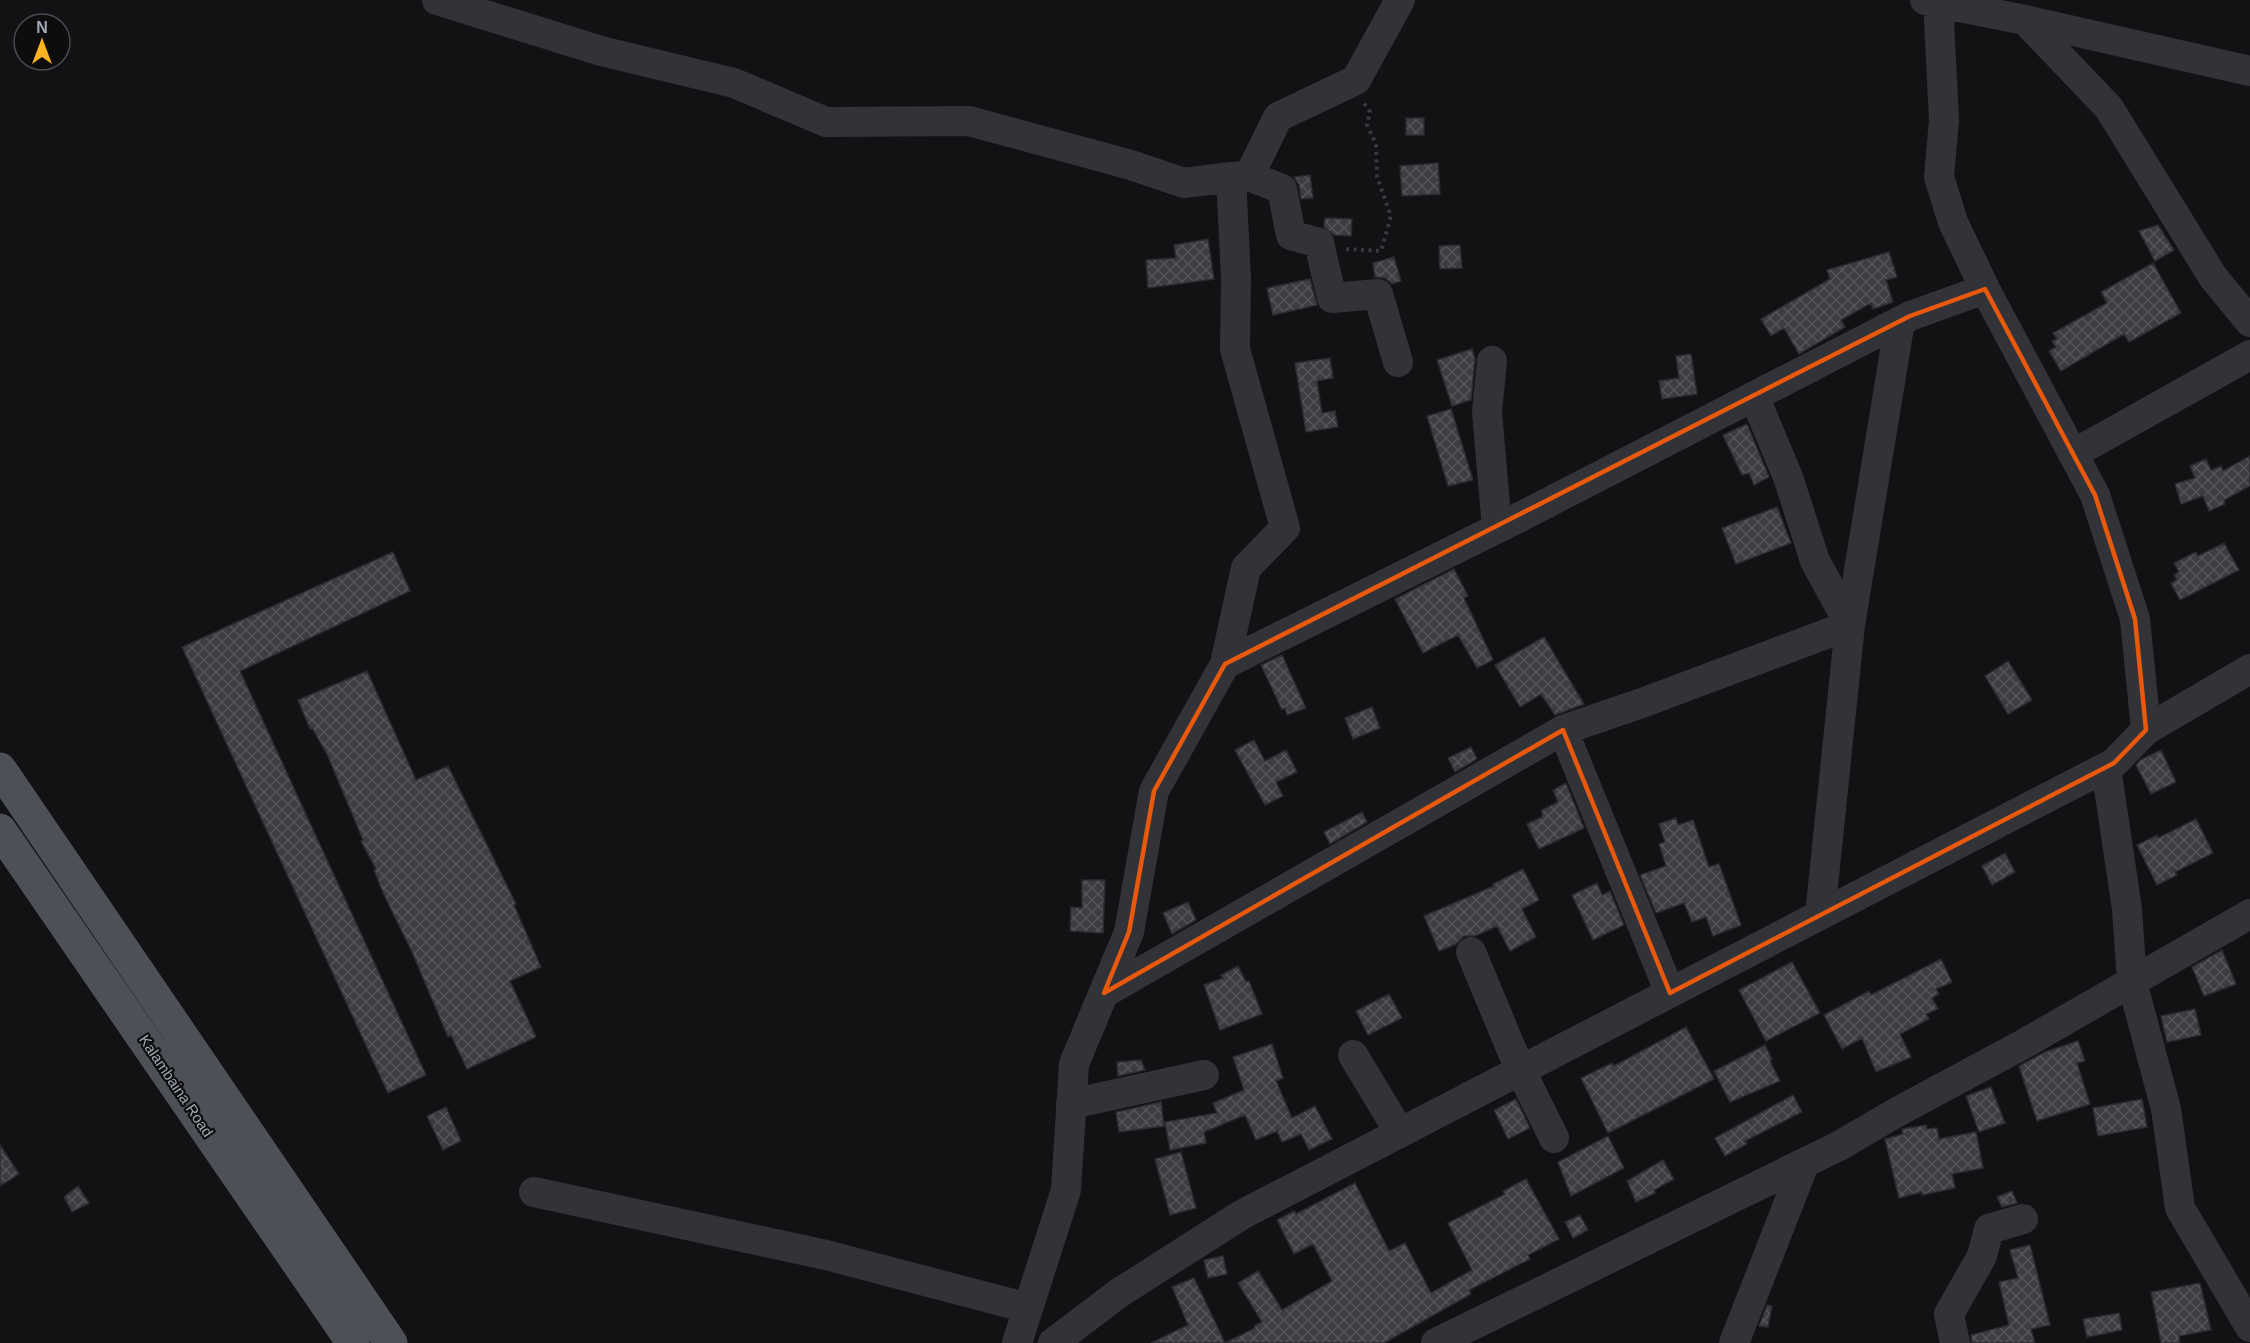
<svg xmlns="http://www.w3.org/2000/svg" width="2250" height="1343" font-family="Helvetica,sans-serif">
<defs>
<pattern id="building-cross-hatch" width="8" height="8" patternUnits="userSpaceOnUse" patternTransform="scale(1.5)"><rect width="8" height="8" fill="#3c3d41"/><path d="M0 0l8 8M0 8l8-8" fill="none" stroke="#55565a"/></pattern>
</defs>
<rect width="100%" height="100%" fill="#121214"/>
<path fill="url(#building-cross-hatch)" stroke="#2c2c30" stroke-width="1.5" d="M1406,118H1424V135H1406Z
M1438,163L1440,194L1402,196L1400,166Z
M1310,175L1313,198L1301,199L1299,185L1294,177Z
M1325,218L1352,219L1351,236L1334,235L1324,227Z
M2158,225L2174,250L2155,261L2139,231Z
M1208,239L1214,279L1148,288L1146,260L1176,258L1174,245Z
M1460,245L1462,268L1440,269L1439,246Z
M1889,252L1897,277L1886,280L1893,302L1873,309L1871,303L1841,320L1845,327L1799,354L1784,328L1771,336L1761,319L1830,279L1827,270Z
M1394,257L1401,281L1392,284L1385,278L1375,277L1373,263Z
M2153,263L2181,313L2129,342L2124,334L2061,371L2049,351L2056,347L2052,341L2057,339L2053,333L2107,303L2101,292Z
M1310,279L1317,305L1273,315L1267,288Z
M1472,349L1475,359L1471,400L1452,406L1437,360Z
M1691,354L1697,394L1662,399L1659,381L1679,378L1676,356Z
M1330,358L1333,378L1317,381L1322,413L1335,411L1338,427L1306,432L1295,363Z
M1451,409L1473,480L1448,486L1427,416Z
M1747,424L1769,477L1754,485L1749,473L1742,475L1723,435Z
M2250,456V486L2224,500L2225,504L2209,511L2203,496L2181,504L2175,484L2195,478L2190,466L2206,459L2211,470L2221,466L2223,471Z
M1777,507L1791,543L1736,564L1722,528Z
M2224,543L2239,570L2180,600L2171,583L2177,580L2174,575L2179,572L2174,563L2196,552L2198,556Z
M393,552L410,591L240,671L426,1075L388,1093L182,647Z
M1454,569L1468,596L1464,598L1493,660L1477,668L1458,635L1423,653L1395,599Z
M1544,637L1584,704L1555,715L1541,694L1520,707L1495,665Z
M1282,655L1306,708L1287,715L1285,708L1282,710L1261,665Z
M2008,661L2032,700L2008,714L1985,676Z
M367,671L416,780L448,766L516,904L514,905L541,967L510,981L536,1037L467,1069L451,1035L448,1037L412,952L384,895L374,870L376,869L361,841L363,840L327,754L312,728L310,729L298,700Z
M1372,707L1380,728L1353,739L1345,718Z
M1254,740L1265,761L1286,750L1297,772L1276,782L1283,796L1265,805L1235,750Z
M1471,747L1477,759L1455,772L1448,758Z
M2161,750L2176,782L2151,794L2136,765L2140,760Z
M1566,783L1584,828L1539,849L1527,824L1542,817V810L1558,802L1553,790Z
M1362,812L1367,822L1330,844L1324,832Z
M1676,818L1678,825L1693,820L1709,867L1719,864L1741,925L1713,936L1706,917L1692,922L1684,903L1656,913L1640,875L1666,866L1659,844L1665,842L1659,824Z
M2196,819L2213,853L2175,872L2177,875L2157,885L2137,845L2157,835L2158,838Z
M2005,853L2015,872L1992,885L1982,866Z
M1523,869L1539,900L1522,909L1536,937L1510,951L1497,926L1475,936H1464L1456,944L1439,951L1424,916L1494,886L1493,884Z
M1082,880H1105L1103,933L1070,931L1071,907L1082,908Z
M1597,883L1602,895L1610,891L1624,925L1593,940L1572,895Z
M1188,902L1196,920L1172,934L1163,913Z
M2222,950L2236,984L2204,996L2192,967Z
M1941,959L1952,982L1936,989L1939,994L1932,998L1938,1009L1926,1014L1929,1019L1900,1034L1911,1057L1876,1072L1862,1038L1842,1049L1824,1015L1869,991L1871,995Z
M1792,962L1820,1013L1766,1041L1739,990Z
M1238,966L1246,982L1249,981L1262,1014L1220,1030L1204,985L1223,978L1221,975Z
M1389,994L1402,1018L1368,1035L1356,1011Z
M2195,1009L2201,1035L2167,1042L2161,1016Z
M1686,1027L1714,1079L1608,1133L1581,1078L1612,1063L1614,1066Z
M2078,1041L2085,1061L2077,1063L2090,1104L2037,1121L2019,1066L2045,1052Z
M1272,1044L1283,1078L1276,1081L1292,1118L1315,1106L1332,1139L1309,1150L1301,1134L1282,1142L1277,1131L1256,1140L1245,1115L1204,1132L1206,1143L1170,1150L1165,1122L1217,1113L1213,1103L1244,1090L1233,1057Z
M1765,1045L1772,1059L1770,1061L1780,1081L1730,1102L1714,1071Z
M1141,1060L1145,1070L1118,1076L1117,1062Z
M1991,1087L2005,1123L1979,1132L1966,1096Z
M1793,1095L1802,1112L1745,1141L1747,1144L1725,1156L1715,1138Z
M1516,1099L1530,1128L1508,1139L1494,1110Z
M2142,1099L2147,1127L2098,1136L2093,1108Z
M1161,1102L1164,1126L1119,1132L1116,1112Z
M446,1107L461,1141L443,1150L427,1116Z
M1926,1125L1927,1129L1937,1128L1939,1139L1976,1132L1983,1168L1952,1174L1955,1188L1922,1195V1192L1899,1198L1885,1139L1903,1134L1902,1129Z
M1608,1136L1624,1168L1571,1196L1558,1162Z
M0,1145L19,1174L0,1186Z
M1181,1152L1196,1208L1170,1215L1155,1159Z
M1663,1160L1674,1179L1654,1190L1655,1193L1636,1202L1627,1181Z
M1526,1179L1559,1239L1528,1255L1530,1259L1469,1290L1471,1294L1384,1343H1151L1188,1325L1172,1287L1194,1278L1225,1343L1255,1328L1254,1326L1262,1322L1238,1283L1258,1271L1282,1310L1332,1281L1313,1244L1294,1254L1277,1220L1294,1211L1296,1214L1355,1183L1389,1251L1405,1243L1431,1293L1472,1270L1448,1223L1505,1194L1503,1191Z
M78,1186L89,1203L72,1212L64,1197Z
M2012,1191L2017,1203L2002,1207L1997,1197Z
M1580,1215L1588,1230L1573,1238L1565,1222Z
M2030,1245L2050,1325L2031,1329L2035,1343H1972L1971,1335L2009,1325L1999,1282L2018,1278L2010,1250Z
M1223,1256L1227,1274L1208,1278L1204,1260Z
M2200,1283L2211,1330L2179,1336L2180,1343H2161L2151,1292Z
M1767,1305L1772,1306L1768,1327L1759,1326Z
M2119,1313L2122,1330L2087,1337L2083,1319Z"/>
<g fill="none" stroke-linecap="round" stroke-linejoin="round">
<path stroke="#383a40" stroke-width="4" stroke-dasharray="3 4.5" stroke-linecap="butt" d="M1346,249L1381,251L1391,216L1377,177L1376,144L1367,125L1370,112L1364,103"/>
<path stroke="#323339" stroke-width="30" d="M437,0L601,51L734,83L826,122L969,121L1131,165L1184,183L1231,177L1236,279L1235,349L1285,528L1246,568L1225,664L1154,791L1129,932L1074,1064L1066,1190L1017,1343
M1925,0L2025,20L2250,71
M1938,0L1944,120L1939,177L1953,222L1985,289
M2025,20L2109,108L2213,277L2250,322
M1249,176L1282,189L1291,235L1319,243L1332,298L1378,294L1398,362
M1231,177L1249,176L1278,117L1356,80L1400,0
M1492,361L1487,412L1497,528
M2073,454L2250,355
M1225,664L1518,518L1910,316L1985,289L2095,495L2135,619L2146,730
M1563,730L1642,703L1850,625L1815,561L1788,477L1754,396
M2106,768L2127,909L2132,982L2166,1109L2180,1208L2250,1327
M1820,915L1850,625L1900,321
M1471,952L1518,1065L1554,1138
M1104,993L1563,730L1670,993
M1353,1055L1400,1133
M1071,1104L1204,1075
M534,1192L826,1255L1028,1308
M1053,1343L1119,1293L1243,1214L2114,763L2146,730L2250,669
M1436,1343L1839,1146L1899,1111L2020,1046L2250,914
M1734,1343L1804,1164
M1955,1343L1949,1314L1982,1256L1989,1229L2023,1219"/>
<path stroke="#4e5058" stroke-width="33" d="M0,769L391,1343
M0,830L353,1343"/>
</g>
<path fill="none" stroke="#e8590c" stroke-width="4.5" stroke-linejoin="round" d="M1985,289L2095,495L2135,619L2146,730L2114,763L1670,993L1563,730L1104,993L1129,932L1154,791L1225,664L1910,316Z"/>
<g text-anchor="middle" stroke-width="4.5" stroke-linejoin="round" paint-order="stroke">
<g font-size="15" fill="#a2a8b5" stroke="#0d0d0e">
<text transform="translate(176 1086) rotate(56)" y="5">Kalambaina Road</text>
</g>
</g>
<g transform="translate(42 42)"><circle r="28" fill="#0d0d0e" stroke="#494b51" stroke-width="1.5"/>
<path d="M0-4.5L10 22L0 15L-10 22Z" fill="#feb41f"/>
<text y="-9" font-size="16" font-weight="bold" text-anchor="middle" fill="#a2a8b5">N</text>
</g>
</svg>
